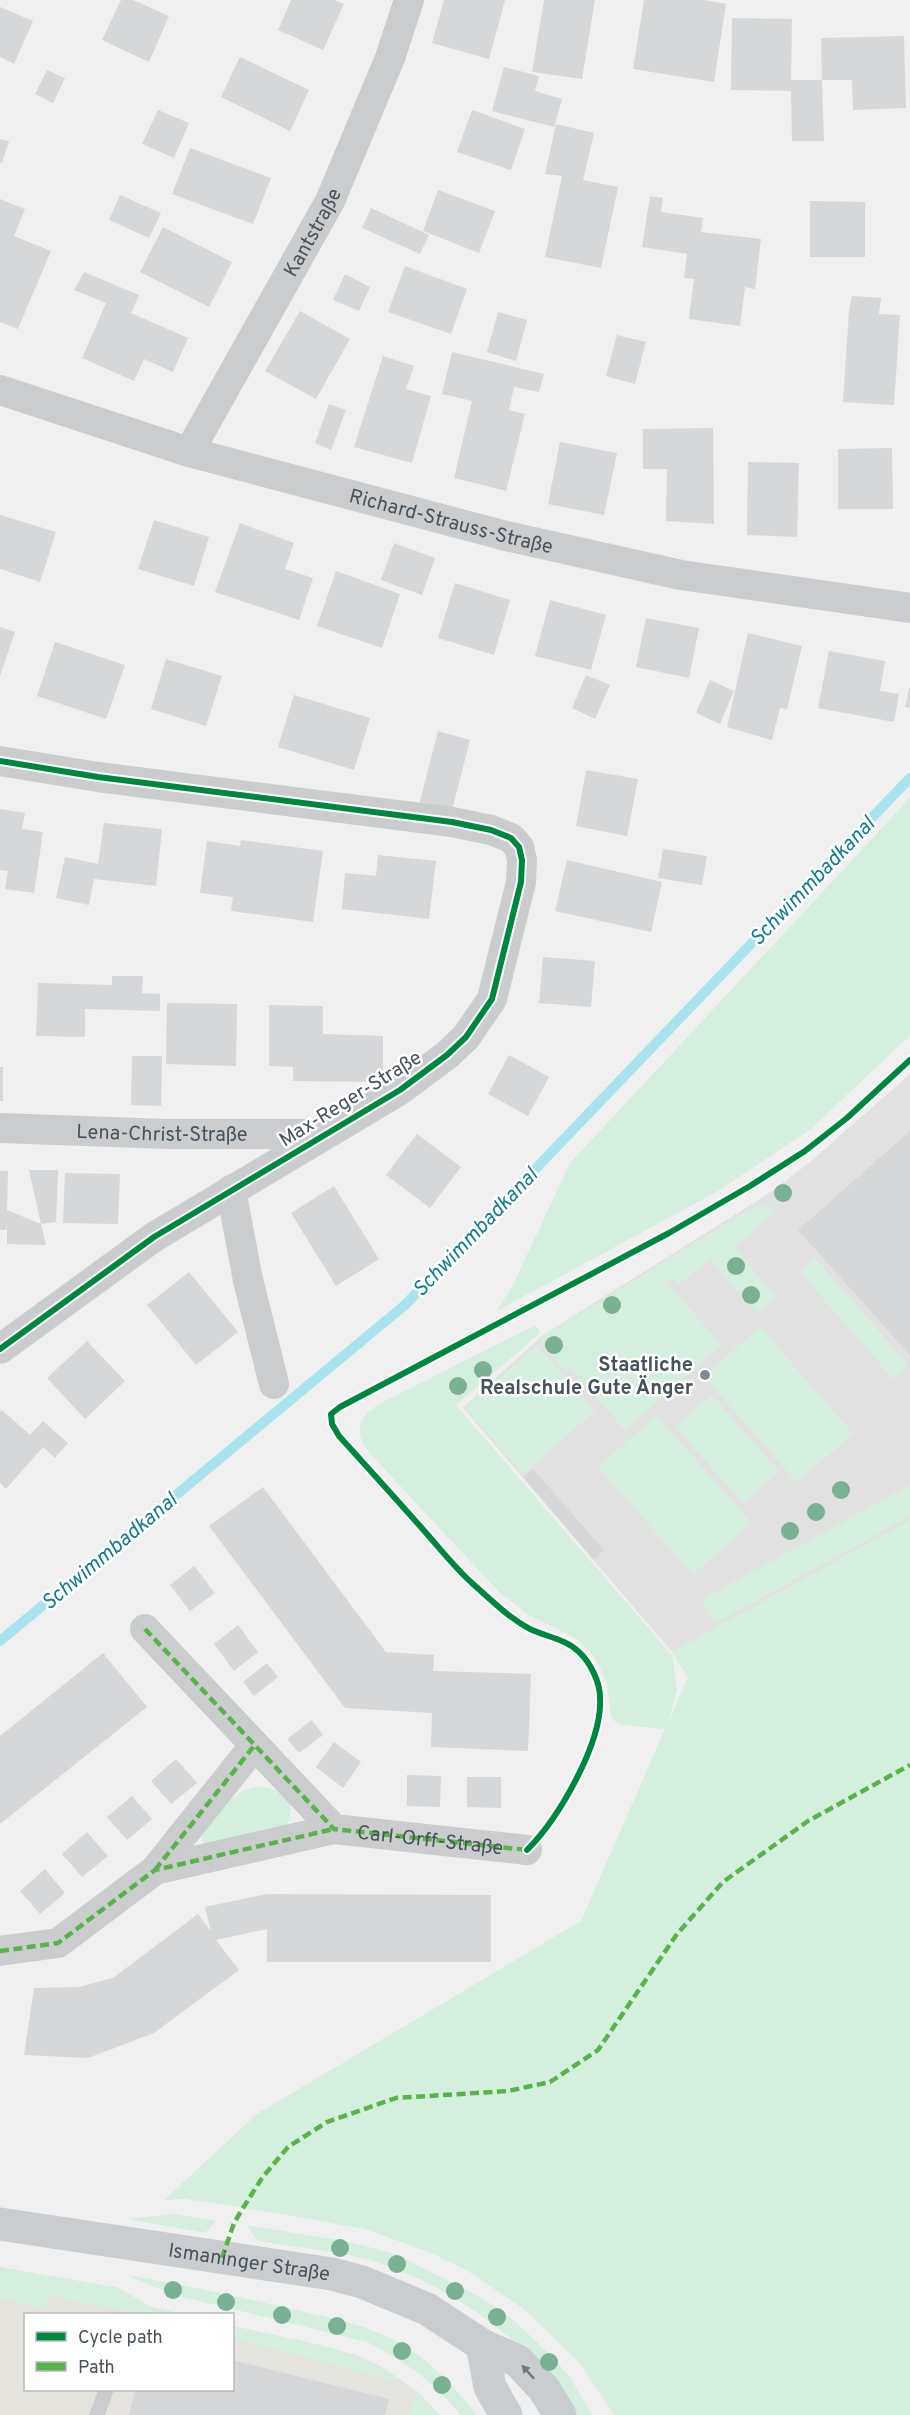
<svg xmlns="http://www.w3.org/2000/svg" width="910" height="2415" font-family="Overpass,sans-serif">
<rect width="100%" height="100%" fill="#f0f0f0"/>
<path fill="#e5e3de" d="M0,2267L118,2288L151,2307L182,2314H26V2390H232L233,2326L354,2354L380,2366L417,2391L440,2415H0Z"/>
<path fill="#e2e1e2" d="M910,1074V1555L688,1677L672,1652L463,1408L543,1335L768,1194L810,1162Z"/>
<path fill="#d4efdd" d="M910,798V1035L811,1129L718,1191L497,1311L512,1287L570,1163Z
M756,1205L778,1210L734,1247L776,1297L757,1313L710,1259L679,1284L672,1278L666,1282L722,1345L625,1430L569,1367L564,1370L539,1342L545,1335Z
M815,1258L908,1365L893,1379L800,1272Z
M536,1325L540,1333L456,1405L672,1655L677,1690L668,1723L688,1677L672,1652L910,1520V2415H614L578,2361L525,2310L468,2271L429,2252L365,2229L222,2204L185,2199L164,2200L257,2114L581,1921L665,1729L620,1725L611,1718L607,1683L594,1656L577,1639L529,1615L500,1593L364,1447C355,1424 360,1417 379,1404Z
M760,1327L853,1434L797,1482L704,1376Z
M536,1345L595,1411L523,1474L465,1408Z
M712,1395L779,1472L743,1503L675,1426Z
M656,1416L752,1523L693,1574L598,1467Z
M910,1485V1516L714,1624L701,1600Z
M261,1786C286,1793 297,1798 287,1826L208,1845L202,1841V1835C218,1813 232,1789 261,1786Z
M174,2214L216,2221L205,2233L128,2219Z
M246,2225L349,2242L395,2254L482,2298L516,2322L552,2357L570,2377L592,2415H577C531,2346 463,2293 385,2265C345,2251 300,2248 258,2241Z
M11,2269L118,2288L151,2307L182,2314H142L48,2296L43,2309L0,2298V2270Z
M127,2275C179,2284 231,2295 283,2307C318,2315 356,2322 388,2337C423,2353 454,2385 476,2415H461C434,2382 405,2361 367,2342L171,2294Z
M233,2326C288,2339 350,2345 398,2378L397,2381L233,2338Z
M417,2391L440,2415H409Z"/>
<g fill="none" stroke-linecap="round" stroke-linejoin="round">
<path stroke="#a9e3ed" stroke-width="10" d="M0,1641L405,1305L910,778"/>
</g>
<path fill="#d6d7d8" d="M121,0H133L169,16L149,62L102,40Z
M291,0H335L344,4L323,50L278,30Z
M444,0H505L489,59L432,43Z
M544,0H595L582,79L532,72Z
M644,0H704L726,4L714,82L633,69Z
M0,7L33,21L14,64L0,57Z
M732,18L792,19L791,80H822L824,141H792L791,91L731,90Z
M904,36L906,108L853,110L852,80H822L821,38Z
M240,57L309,90L290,131L221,97Z
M504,67L539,76L535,91L562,99L554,127L492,111Z
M47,70L65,78L53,103L35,94Z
M158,110L189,123L174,158L142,144Z
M472,110L525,129L511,170L457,152Z
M556,124L594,133L583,180L618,187L601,268L545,257L562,176L545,174Z
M0,139L9,141L2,163L0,162Z
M190,148L271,178L253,224L172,194Z
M438,190L495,211L479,253L423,231Z
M120,195L161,213L149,238L109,220Z
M650,196L663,198L661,212L703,218L701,232L761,239L755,289L745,287L740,326L689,319L694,279L684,278L687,254L642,247Z
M0,199L25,209L14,236L51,251L18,329L0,322Z
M810,201L865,202V257H810Z
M371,208L429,235L420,254L362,228Z
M163,227L232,262L209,307L140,272Z
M405,266L467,289L451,334L388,312Z
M84,272L139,295L131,313L188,338L173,372L144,359L134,381L82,358L106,303L74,290Z
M345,274L370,287L359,311L333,300Z
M852,296L881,298L879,314L900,315L894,405L843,402L849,311Z
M300,311L350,339L316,399L265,371Z
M498,312L527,320L516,361L487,352Z
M617,335L646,342L635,384L606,376Z
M452,352L544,374L539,392L514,387L509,410L525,414L506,491L454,478L472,401L442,394Z
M383,356L414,366L406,389L431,396L412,463L354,447Z
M329,404L346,410L331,450L315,443Z
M713,428L714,524L666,521L667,469H643V429Z
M560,442L617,453L604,515L548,504Z
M892,448L893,509H838V449Z
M748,462L799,463L797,537L747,535Z
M0,515L56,532L40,582L0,569Z
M154,520L209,537L194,586L138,569Z
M240,523L294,543L285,569L313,578L299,620L215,592Z
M394,543L435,558L422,595L381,580Z
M336,571L400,594L382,648L317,626Z
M455,583L510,600L494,655L438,638Z
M550,600L606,615L591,670L535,656Z
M646,618L699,628L689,678L636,667Z
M0,627L15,632L0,676Z
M748,633L802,646L787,709L780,708L772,740L727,727Z
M55,642L125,665L106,719L37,696Z
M829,651L885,661L880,691L899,694L894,722L818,708Z
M166,659L222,676L206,726L151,709Z
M586,675L610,685L595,719L572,708Z
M710,680L734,691L720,724L696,713Z
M909,688H910V708L905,707Z
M294,695L370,718L354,770L278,747Z
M438,731L470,740L451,814L419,805Z
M586,770L638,779L627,836L576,826Z
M0,809L25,813L22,829L43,832L34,893L5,889L8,871L0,870Z
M104,823L162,829L156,886L94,879L89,905L56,898L65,857L98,864Z
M241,840L323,851L313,922L231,911L233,897L200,893L207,841L240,846Z
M663,849L707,856L702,885L658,878Z
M378,855L436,861L429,919L342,909L345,873L376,876Z
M567,860L662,882L651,932L555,911Z
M543,957L595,961L591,1007L539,1003Z
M112,976H143L142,993L160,994V1011L85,1009V1037L36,1036L38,983L112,985Z
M167,1003L237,1004L236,1066L166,1064Z
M269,1005L323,1006V1034L383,1036V1082L293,1081V1067L269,1066Z
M509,1055L549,1077L528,1116L488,1094Z
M132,1056H162L161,1106L131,1105Z
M0,1067H3V1101H0Z
M910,1131V1355L798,1230Z
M417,1134L461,1167L430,1208L386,1175Z
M29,1170H58L56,1222L41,1224Z
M0,1171H8L7,1210L41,1224L46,1245L7,1244V1224L6,1230H0Z
M65,1173L120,1174L118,1224L63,1223Z
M334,1186L379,1259L336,1286L291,1213Z
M189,1272L238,1332L196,1365L147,1305Z
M87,1341L125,1381L85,1419L47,1378Z
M2,1410L30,1435L43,1421L68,1443L55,1458L43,1447L6,1489L0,1483V1412Z
M533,1469L604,1550L594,1560L523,1477Z
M263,1487L386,1652L434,1655L433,1671L531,1674L528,1751L431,1747L432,1713L345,1708L209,1526Z
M194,1566L215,1593L190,1611L170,1585Z
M238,1625L258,1652L234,1671L214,1644Z
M103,1653L147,1707L0,1824V1736Z
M267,1663L278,1677L254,1696L243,1682Z
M312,1720L323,1735L299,1753L287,1739Z
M334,1742L361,1762L343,1788L316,1767Z
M176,1759L197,1783L171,1804L151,1781Z
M407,1775L441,1776L440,1807L407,1806Z
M467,1777H501V1808L467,1807Z
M132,1796L152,1819L127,1840L107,1817Z
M87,1832L108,1856L82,1877L62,1854Z
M45,1869L65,1893L40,1914L20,1891Z
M267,1894L491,1895V1962H267V1929L216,1940L239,1970L154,2033L88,2058L24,2055L34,1988L79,1987L113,1978L198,1914L211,1932L205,1907Z
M232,2360L389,2399L385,2415H129L135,2390H232Z"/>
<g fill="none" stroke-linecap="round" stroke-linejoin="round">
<path stroke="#caccce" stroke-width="15" d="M97,2415L106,2390"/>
<g stroke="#caccce" stroke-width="30">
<path id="s1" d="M0,390L189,452L506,536L681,575L910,608"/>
<path id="s2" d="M189,452L330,201L390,58L409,0"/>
<path d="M0,761L98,777L452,822L491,830L511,838L519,847L522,860L521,882L492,999L466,1037L447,1055L400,1090L154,1237L0,1349"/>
<path id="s3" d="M0,1128L167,1134H325"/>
<path d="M231,1190L248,1280L274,1384"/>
<path id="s4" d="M145,1629L334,1829L527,1850"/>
<path d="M155,1870L254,1746"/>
<path d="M0,1951L58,1943L155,1870L334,1829"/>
</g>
<g stroke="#cacdd0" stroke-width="33">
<path id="s5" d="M0,2224L332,2274L362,2282L427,2309L482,2345L518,2361L544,2389L560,2415"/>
<path d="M482,2345L490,2387L506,2415"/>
</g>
<path stroke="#57b448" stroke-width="4.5" stroke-dasharray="9 4.5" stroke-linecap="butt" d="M145,1629L334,1829L527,1850
M155,1870L254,1746
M0,1951L58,1943L155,1870L334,1829
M222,2258L234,2223L243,2208L262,2178L288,2147L327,2122L396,2098L508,2091L550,2082L598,2050L677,1934L723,1882L808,1821L910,1765"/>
<defs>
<path id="cycleway" d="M0,761L98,777L452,822L491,830L511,838L519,847L522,860L521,882L492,999L466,1037L447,1055L400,1090L154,1237L0,1349
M527,1850C559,1818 603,1742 600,1697C600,1682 590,1662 579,1652C566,1639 547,1637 530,1629C509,1618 491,1600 473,1584C456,1569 442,1551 427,1534C398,1501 368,1468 339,1436L332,1424L331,1414L340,1407L669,1233L750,1186L805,1151L847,1118L910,1060"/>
</defs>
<use href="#cycleway" stroke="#fff" stroke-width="10"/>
<use href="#cycleway" stroke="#00873e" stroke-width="6"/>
</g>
<g fill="#79b192">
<circle cx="783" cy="1193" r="9"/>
<circle cx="736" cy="1266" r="9"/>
<circle cx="751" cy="1295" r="9"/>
<circle cx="612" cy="1305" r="9"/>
<circle cx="554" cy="1345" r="9"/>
<circle cx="483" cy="1370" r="9"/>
<circle cx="458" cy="1386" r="9"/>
<circle cx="841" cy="1490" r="9"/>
<circle cx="816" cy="1512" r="9"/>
<circle cx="790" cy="1531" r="9"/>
<circle cx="340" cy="2248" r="9"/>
<circle cx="397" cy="2264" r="9"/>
<circle cx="173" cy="2290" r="9"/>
<circle cx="455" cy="2291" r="9"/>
<circle cx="226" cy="2302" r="9"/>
<circle cx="282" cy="2315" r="9"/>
<circle cx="497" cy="2317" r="9"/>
<circle cx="337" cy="2326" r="9"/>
<circle cx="402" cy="2351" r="9"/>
<circle cx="549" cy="2362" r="9"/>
<circle cx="442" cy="2385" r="9"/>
</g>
<defs><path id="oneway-solid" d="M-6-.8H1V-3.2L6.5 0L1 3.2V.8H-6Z" transform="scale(1.5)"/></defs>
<use fill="#6e787f" href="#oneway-solid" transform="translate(528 2372) rotate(-132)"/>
<circle fill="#828a90" stroke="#fff" stroke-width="2" cx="705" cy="1375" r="6"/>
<g text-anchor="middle" stroke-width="5" stroke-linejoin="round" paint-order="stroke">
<g font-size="20" fill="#47535c" stroke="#fff">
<text dy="7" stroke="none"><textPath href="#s2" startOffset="252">Kantstraße</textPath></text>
<text dy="7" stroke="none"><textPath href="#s1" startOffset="470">Richard-Strauss-Straße</textPath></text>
<text transform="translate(350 1098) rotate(-32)" y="7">Max-Reger-Straße</text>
<text dy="7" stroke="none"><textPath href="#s3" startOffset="162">Lena-Christ-Straße</textPath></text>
<text dy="7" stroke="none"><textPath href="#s4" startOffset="372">Carl-Orff-Straße</textPath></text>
<text dy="7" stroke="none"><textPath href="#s5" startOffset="252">Ismaninger Straße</textPath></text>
</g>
<g font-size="20" font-weight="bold" fill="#47535c" stroke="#fff" text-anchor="end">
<text x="693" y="1371">Staatliche<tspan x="693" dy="23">Realschule Gute Änger</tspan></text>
</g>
<g font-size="21" font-style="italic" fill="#0e7e92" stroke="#fff">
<text transform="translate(812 881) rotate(-46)" y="7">Schwimmbadkanal</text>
<text transform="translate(475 1232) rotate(-46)" y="7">Schwimmbadkanal</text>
<text transform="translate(109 1551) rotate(-40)" y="7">Schwimmbadkanal</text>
</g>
</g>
<rect x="24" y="2313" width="210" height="78" fill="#ffffff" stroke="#b5babe" stroke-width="1.5"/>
<rect x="36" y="2332" width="30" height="9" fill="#00873e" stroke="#b5babe" stroke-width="1.5"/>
<text x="78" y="2343" font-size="18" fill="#47535c">Cycle path</text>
<rect x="36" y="2362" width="30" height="9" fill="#57b448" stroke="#b5babe" stroke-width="1.5"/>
<text x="78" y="2373" font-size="18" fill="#47535c">Path</text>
</svg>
